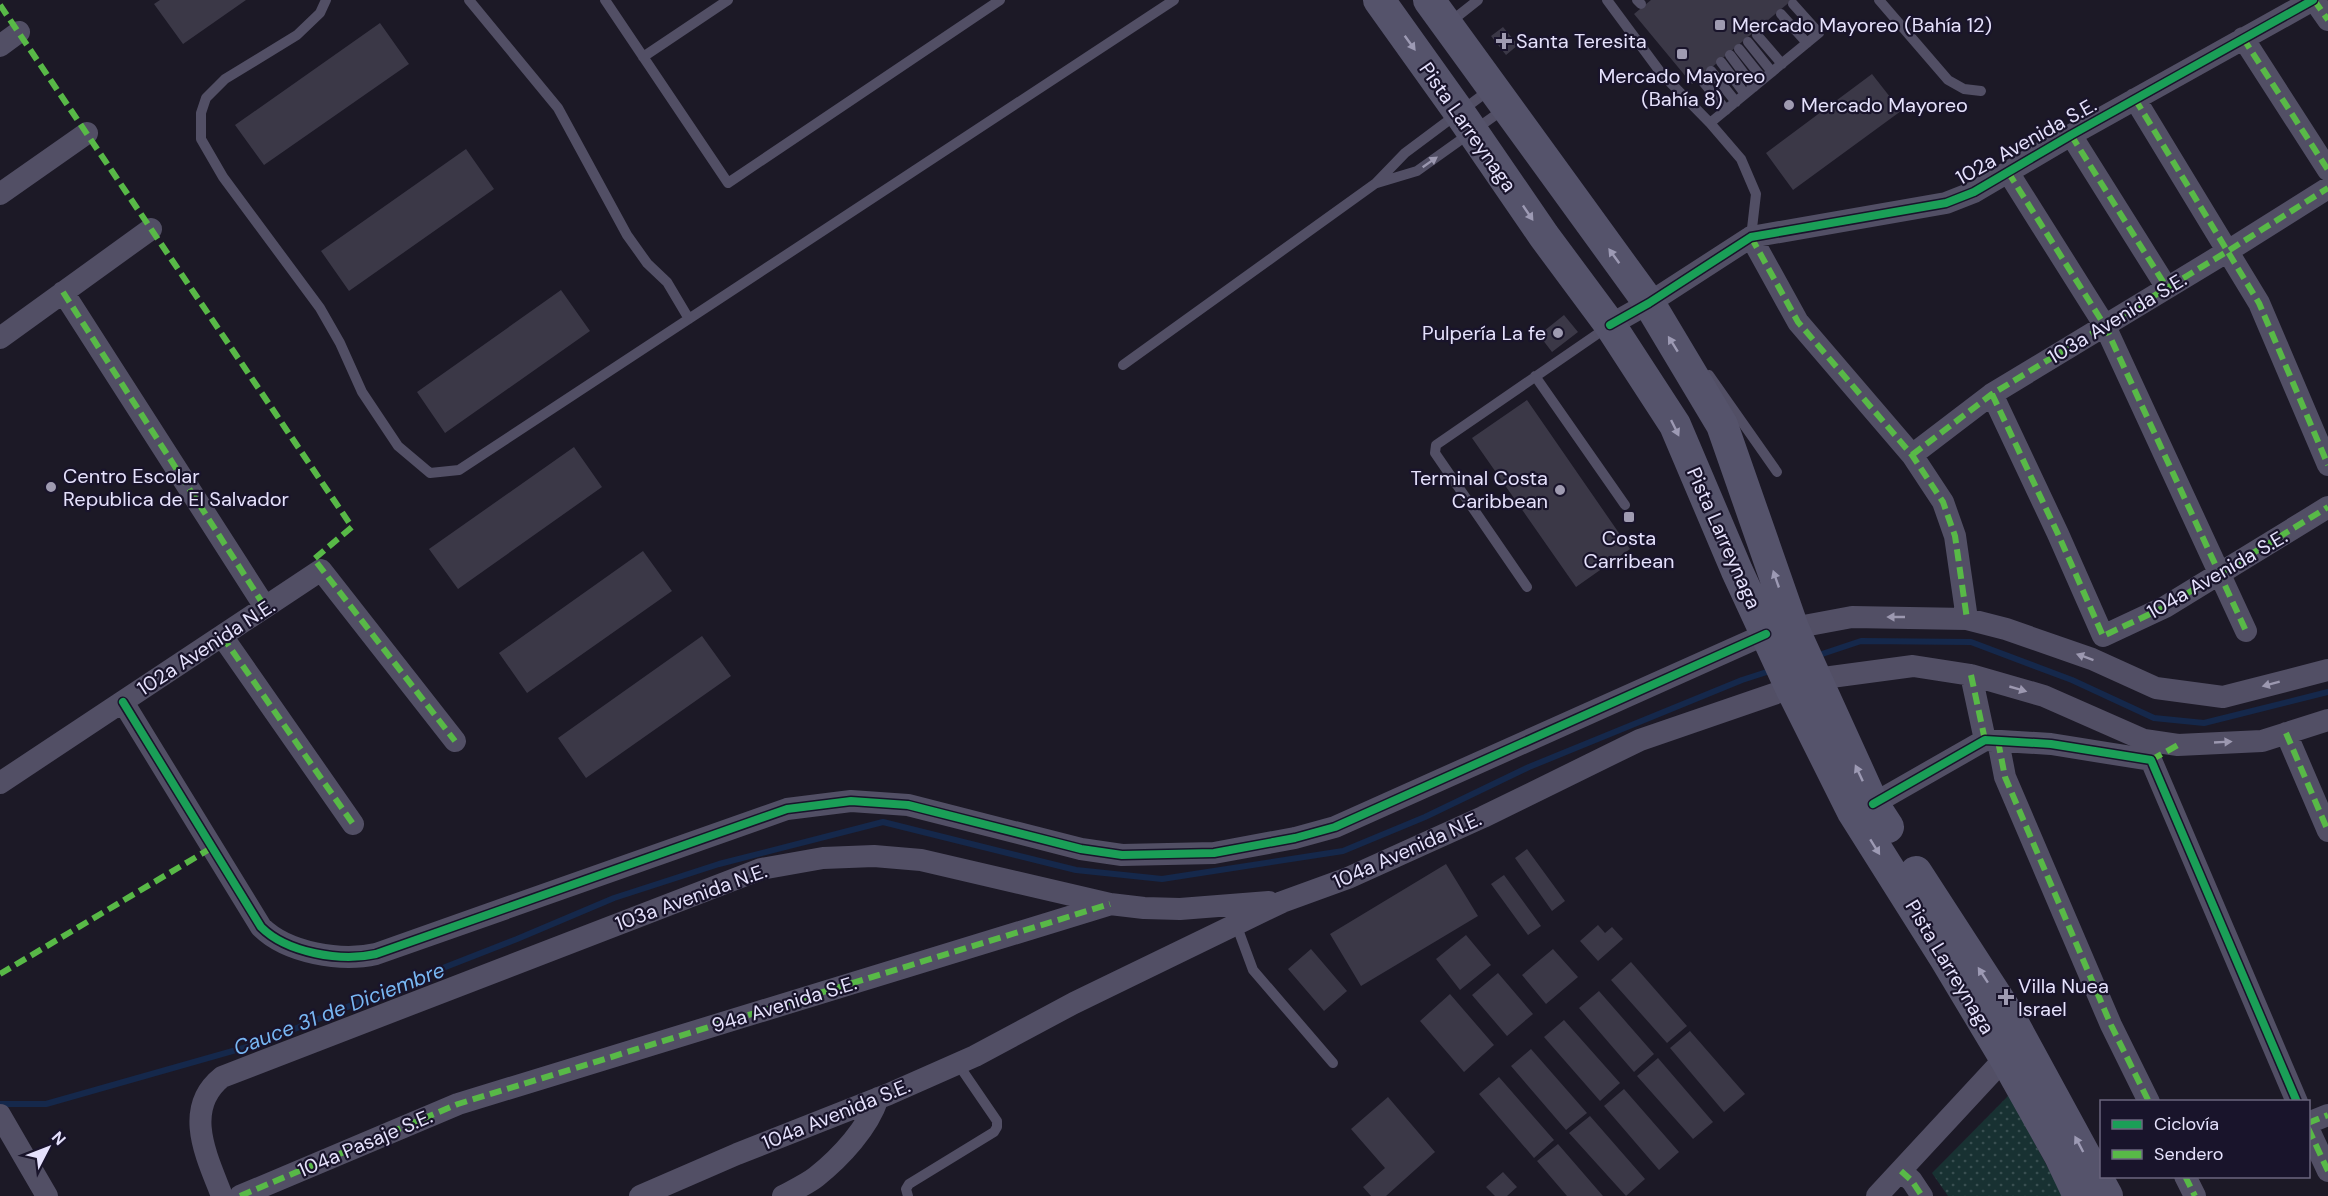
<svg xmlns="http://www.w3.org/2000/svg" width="2328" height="1196" font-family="'DM Sans',sans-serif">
<defs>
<pattern id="park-dots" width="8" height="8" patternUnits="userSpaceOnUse" patternTransform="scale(1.5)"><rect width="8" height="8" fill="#183132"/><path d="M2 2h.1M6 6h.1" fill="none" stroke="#394f51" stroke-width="1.8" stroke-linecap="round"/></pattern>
</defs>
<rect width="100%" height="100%" fill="#1c1926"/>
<path fill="url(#park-dots)" d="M2009,1095L2063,1196H1948L1932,1173Z"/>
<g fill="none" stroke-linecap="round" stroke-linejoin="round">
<path stroke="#15284b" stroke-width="6" d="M1816,656L1861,641L1971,642L2072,680L2154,718L2204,723L2328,692
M0,1104H46L261,1043L402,984L517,939L614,898L719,864L883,822L1076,870L1162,879L1343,851L1425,817L1529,767L1742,680L1773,670"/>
</g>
<path fill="#3b3847" d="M160,0H246L183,44L154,4Z
M1651,0H1792L1692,84L1634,14Z
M380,23L409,64L264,165L235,125Z
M1503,27L1518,45L1506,55L1491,36Z
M1872,74L1901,111L1793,190L1766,153Z
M466,149L494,189L349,291L321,251Z
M561,290L590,331L445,433L417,392Z
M1564,315L1578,332L1552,352L1539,335Z
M1527,400L1630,549L1576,587L1472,438Z
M574,447L602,487L458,589L429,549Z
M643,551L672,591L527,693L499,653Z
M702,636L731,676L586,778L558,738Z
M1527,849L1565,901L1552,911L1515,858Z
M1446,864L1478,916L1361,986L1330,934Z
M1504,875L1541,926L1528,935L1491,884Z
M1598,925L1605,933L1612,927L1623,939L1598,961L1580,941Z
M1466,935L1491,965L1460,990L1436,959Z
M1311,949L1347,991L1324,1011L1288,969Z
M1553,949L1578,977L1546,1004L1522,975Z
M1631,962L1687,1026L1667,1043L1611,980Z
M1498,973L1533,1014L1507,1036L1472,995Z
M1599,991L1654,1054L1634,1072L1579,1008Z
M1450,994L1494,1045L1464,1072L1420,1021Z
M1564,1020L1620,1083L1600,1101L1544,1037Z
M1690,1031L1745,1094L1724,1112L1670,1048Z
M1531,1049L1587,1113L1566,1130L1511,1066Z
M1658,1058L1713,1122L1693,1139L1637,1076Z
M1499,1077L1554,1140L1534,1158L1479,1094Z
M1624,1089L1679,1152L1659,1170L1604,1106Z
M1388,1097L1435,1152L1386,1196H1371L1363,1187L1385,1168L1351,1129Z
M1590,1116L1645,1179L1626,1196L1569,1133Z
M1558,1144L1603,1196H1567L1537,1161Z
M1503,1172L1517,1187L1507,1196H1495L1486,1187Z"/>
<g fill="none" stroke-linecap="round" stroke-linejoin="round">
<path stroke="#524f65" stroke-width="10" d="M326,0L320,13L297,35L225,79L206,98L201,113V139L223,177L320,308L340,343L362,392L398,446L430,473L459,470L1174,0
M469,0L558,108L627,235L647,263L667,282L689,319
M605,0L728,183L1000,0
M1607,0L1661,73L1710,123L1741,159L1756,194L1751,237
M1637,0L1641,4
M1879,0L1948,80L1964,89L1981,91
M1781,14L1807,43
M1449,23L1478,0
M1757,35L1782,64
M1748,42L1772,72
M1739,49L1763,79
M1730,55L1754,87
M643,57L728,0
M1721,62L1745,94
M1711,71L1736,102
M1701,79L1726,110
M1710,123L1819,33L1793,4
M1377,183L1417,171L1504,109
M1123,365L1376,183L1405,153L1492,88
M1709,375L1777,472
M1535,376L1625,505
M1527,587L1435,453L1436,445L1609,326
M1236,924L1253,970L1333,1063
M908,1196L906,1189L909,1184L994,1132L997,1127V1121L958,1064"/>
<path stroke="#524f65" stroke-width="22" d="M2314,0L2328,20
M2243,38L2328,170
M0,46L19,32
M2135,99L2259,303L2328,465
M2071,135L2167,288
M2008,172L2105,326L2246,631
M0,194L87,133
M1751,237L1798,322L1912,455L1943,502L1955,536L1967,619
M63,292L265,607
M1610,325L1649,303L1751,237L1946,203L1974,192L2071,135L2313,0
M0,338L151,229
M1992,394L2058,534L2103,636L2165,607L2328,507
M1912,455L1992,394L2228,251L2328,188
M1793,628L1852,617L1967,619L2006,629L2092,659L2156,688L2223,697L2328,670
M222,636L353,824
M1971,675L1985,740
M1816,679L1913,666L1971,675L2044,696L2144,740L2178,745L2262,741L2328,720
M123,702L261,927C287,953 341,962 376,954L787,809L851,801L908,805L1081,849L1122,855L1214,853L1295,838L1335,827L1766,634
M2286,733L2328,831
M1998,741L2005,777L2111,1025L2149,1102
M0,783L321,570L455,741
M1873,804L1985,740L2051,744L2151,760L2297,1102
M0,1115L47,1196
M2308,1123L2328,1115
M2308,1128L2328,1171
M1901,1171L1912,1181L1922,1196
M2185,1176L2195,1196
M222,1196C207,1157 182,1109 222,1077L761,869L823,858L874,856L921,860L1110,904L1144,908L1180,909L1269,902
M240,1196L458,1104L1108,905
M640,1196L737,1154L889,1094L975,1056L1074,1003L1282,902L1348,878L1483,817L1640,740L1791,688
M783,1196C794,1190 807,1184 816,1177C841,1157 868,1128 878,1098
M1877,1196L2005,1058"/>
<path stroke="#55536b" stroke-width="32" d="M1379,0L1459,112L1544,236L1610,325L1675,425L1737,571L1791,688L1853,812L1945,958L2005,1058L2060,1156L2079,1196
M1429,0L1649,303L1722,425L1793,628L1873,804L1888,827
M1916,872L2008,1014L2107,1196"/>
<path stroke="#58b947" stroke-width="6" stroke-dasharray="12 6" stroke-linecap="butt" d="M2314,0L2328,20
M0,5L352,527L314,559L455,741
M2243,38L2328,170
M2135,99L2259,303L2328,465
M2071,135L2167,288
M2008,172L2105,326L2246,631
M1751,237L1798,322L1912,455L1943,502L1955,536L1967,619
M63,292L265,607
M1992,394L2058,534L2103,636L2165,607L2328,507
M1912,455L1992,394L2228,251L2328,188
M222,636L353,824
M1971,675L1985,740
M2286,733L2328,831
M1998,741L2005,777L2111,1025L2149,1102
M2151,760L2178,745
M0,974L213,847
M2308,1123L2328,1115
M2308,1128L2328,1171
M1901,1171L1912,1181L1922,1196
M2185,1176L2195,1196
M240,1196L458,1104L1110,904"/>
<defs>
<path id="cycleway" d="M1610,325L1649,303L1751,237L1946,203L1974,192L2071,135L2313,0
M123,702L261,927C287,953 341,962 376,954L787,809L851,801L908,805L1081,849L1122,855L1214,853L1295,838L1335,827L1766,634
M1873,804L1985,740L2051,744L2151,760L2297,1102"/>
</defs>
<use href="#cycleway" stroke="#19142b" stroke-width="11"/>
<use href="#cycleway" stroke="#1a9f57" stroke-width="8"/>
</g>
<defs><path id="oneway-solid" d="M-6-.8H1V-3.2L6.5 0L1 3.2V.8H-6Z" transform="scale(1.5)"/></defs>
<g fill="#9d9ab4">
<use href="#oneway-solid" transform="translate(1410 43) rotate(54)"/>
<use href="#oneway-solid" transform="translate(1528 213) rotate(56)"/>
<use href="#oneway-solid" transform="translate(1614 256) rotate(-126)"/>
<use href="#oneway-solid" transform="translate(1673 344) rotate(-122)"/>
<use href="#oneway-solid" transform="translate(1675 428) rotate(64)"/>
<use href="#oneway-solid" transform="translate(1776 579) rotate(-109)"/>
<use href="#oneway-solid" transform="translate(1859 773) rotate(-115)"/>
<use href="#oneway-solid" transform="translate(1875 847) rotate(58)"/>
<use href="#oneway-solid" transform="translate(1983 975) rotate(-123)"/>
<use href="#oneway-solid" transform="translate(2079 1144) rotate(-118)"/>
</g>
<g fill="#9c98b0">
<use href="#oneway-solid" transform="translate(1430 162) rotate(-35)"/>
<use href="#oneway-solid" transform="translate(1896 617) rotate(180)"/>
<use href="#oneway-solid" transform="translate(2085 657) rotate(-160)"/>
<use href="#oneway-solid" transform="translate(2271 684) rotate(165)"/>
<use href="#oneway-solid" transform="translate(2018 689) rotate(16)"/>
<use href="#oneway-solid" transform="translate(2223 742) rotate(-3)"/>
</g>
<g fill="#9f9bb1" stroke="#19142b" stroke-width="2">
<rect x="1714" y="19" width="12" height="12" rx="3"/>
<path d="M1501 32h6v6h6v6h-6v6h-6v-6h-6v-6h6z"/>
<rect x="1676" y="48" width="12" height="12" rx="3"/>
<circle cx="1789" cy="105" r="6"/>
<circle cx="1558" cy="333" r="6"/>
<circle cx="51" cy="487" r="6"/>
<circle cx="1560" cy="490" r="6"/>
<rect x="1623" y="511" width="12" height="12" rx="3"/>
<path d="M2003 988h6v6h6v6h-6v6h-6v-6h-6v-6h6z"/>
</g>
<g text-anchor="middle" stroke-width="4.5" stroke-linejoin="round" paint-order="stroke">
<g font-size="20" fill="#e5e1fc" stroke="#19142b" text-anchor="start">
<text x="1732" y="32">Mercado Mayoreo (Bahía 12)</text>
<text x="1516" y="48">Santa Teresita</text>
<text x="1682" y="83" text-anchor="middle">Mercado Mayoreo<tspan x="1682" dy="23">(Bahía 8)</tspan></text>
<text x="1801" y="112">Mercado Mayoreo</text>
<text x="1546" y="340" text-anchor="end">Pulpería La fe</text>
<text x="63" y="483">Centro Escolar<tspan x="63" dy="23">Republica de El Salvador</tspan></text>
<text x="1548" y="485" text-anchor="end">Terminal Costa<tspan x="1548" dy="23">Caribbean</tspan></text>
<text x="1629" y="545" text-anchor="middle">Costa<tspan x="1629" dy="23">Carribean</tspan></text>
<text x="2018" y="993">Villa Nuea<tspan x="2018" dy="23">Israel</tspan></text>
</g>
<g font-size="20" fill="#e5e1fc" stroke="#19142b">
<text transform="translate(1468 127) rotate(55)" y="7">Pista Larreynaga</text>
<text transform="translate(2026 141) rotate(-29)" y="7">102a Avenida S.E.</text>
<text transform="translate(2117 318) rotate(-31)" y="7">103a Avenida S.E.</text>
<text transform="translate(1724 538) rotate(66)" y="7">Pista Larreynaga</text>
<text transform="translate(2217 574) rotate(-30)" y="7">104a Avenida S.E.</text>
<text transform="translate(206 647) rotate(-33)" y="7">102a Avenida N.E.</text>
<text transform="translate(1407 850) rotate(-24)" y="7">104a Avenida N.E.</text>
<text transform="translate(691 897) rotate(-20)" y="7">103a Avenida N.E.</text>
<text transform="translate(1950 967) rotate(59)" y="7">Pista Larreynaga</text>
<text transform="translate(784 1004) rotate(-17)" y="7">94a Avenida S.E.</text>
<text transform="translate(836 1114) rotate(-22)" y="7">104a Avenida S.E.</text>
<text transform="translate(365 1143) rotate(-23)" y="7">104a Pasaje S.E.</text>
</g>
<g font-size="21" font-style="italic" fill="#78b7f3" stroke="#19142b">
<text transform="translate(339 1009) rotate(-21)" y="7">Cauce 31 de Diciembre</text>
</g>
</g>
<rect x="2100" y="1100" width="210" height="78" fill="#19142b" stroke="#6b667f" stroke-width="1.5"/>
<rect x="2112" y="1120" width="30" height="9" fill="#1a9f57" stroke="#6b667f" stroke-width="1.5"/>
<text x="2154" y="1130" font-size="18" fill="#e5e1fc">Ciclovía</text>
<rect x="2112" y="1150" width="30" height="9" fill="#58b947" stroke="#6b667f" stroke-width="1.5"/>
<text x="2154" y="1160" font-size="18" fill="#e5e1fc">Sendero</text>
<g transform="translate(48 1148) rotate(48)" stroke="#19142b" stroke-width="4.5" paint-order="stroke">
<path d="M0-4.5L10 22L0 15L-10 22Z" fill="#e5e1fc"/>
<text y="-9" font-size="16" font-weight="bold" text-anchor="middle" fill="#e5e1fc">N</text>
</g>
</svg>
